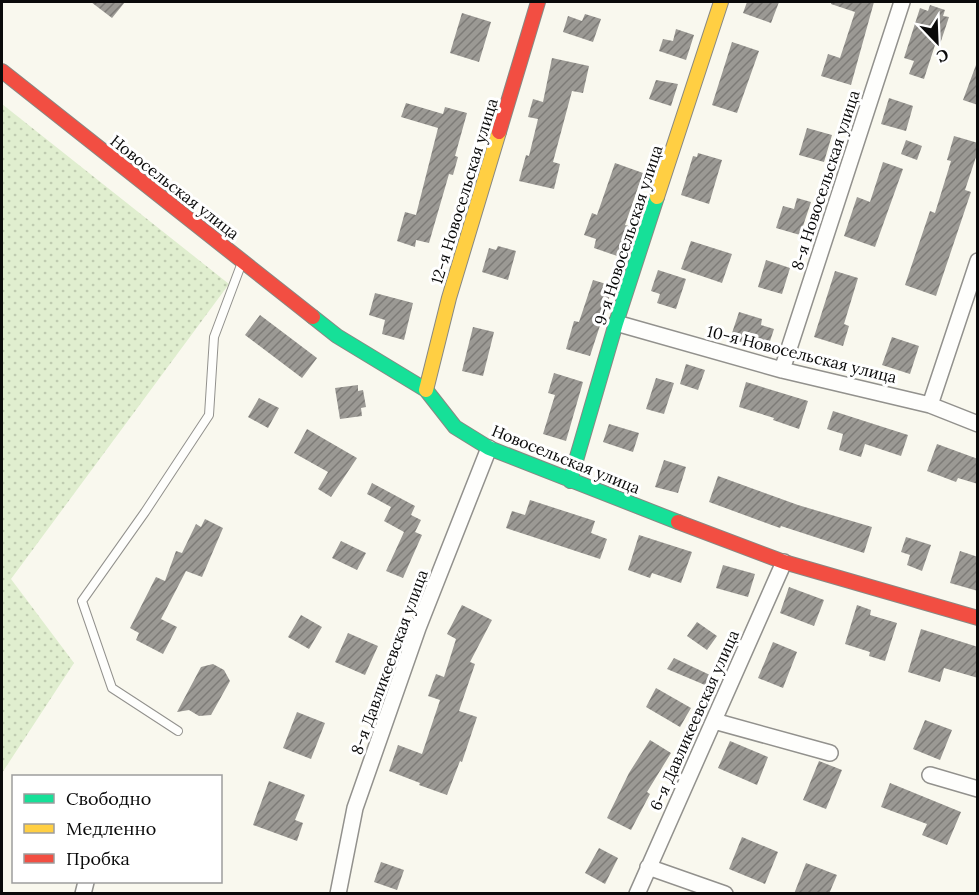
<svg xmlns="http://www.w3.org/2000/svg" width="979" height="895" font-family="Lora,serif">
<defs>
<pattern id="park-dots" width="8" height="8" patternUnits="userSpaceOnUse" patternTransform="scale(1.5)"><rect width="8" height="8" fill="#e0eecf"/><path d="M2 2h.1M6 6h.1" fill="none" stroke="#bfcbb0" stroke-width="1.8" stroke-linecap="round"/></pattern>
<pattern id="building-hatch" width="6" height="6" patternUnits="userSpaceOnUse" patternTransform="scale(1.5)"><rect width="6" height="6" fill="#9b9994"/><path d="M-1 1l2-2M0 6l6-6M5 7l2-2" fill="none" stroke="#7d7b77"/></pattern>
</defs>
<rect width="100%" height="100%" fill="#f9f8ee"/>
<path fill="url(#park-dots)" d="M2,104L229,284L11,579L74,663L2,773Z"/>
<path fill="url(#building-hatch)" d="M91,2H125L112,18Z
M747,2H779L771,23L743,13Z
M831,2H874L851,85L821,76L828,54L840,58L855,12L831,4Z
M930,5L945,10L943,16L949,17L940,44L936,42L924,79L909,74L914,61L904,58L920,8L928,11Z
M462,13L491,22L479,62L450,53Z
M585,14L601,19L593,42L563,32L568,16L582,21Z
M676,29L694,35L686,60L659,51L663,39L673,41Z
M732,42L759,51L737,113L712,105Z
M552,58L589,66L583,93L572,91L553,162L560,164L554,189L519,181L526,155L529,156L538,119L528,117L533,99L543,102Z
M976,65L978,66V105L963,100Z
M656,80L678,84L671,106L649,99Z
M889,98L913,106L906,131L881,124Z
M406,103L443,114L445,107L467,113L455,156L458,157L453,175L449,174L429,243L416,240L415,247L397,241L405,212L416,215L438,128L401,117Z
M807,128L832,135L824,162L799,155Z
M954,136L978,143V151L965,190L971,192L936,296L905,285L930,211L935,213L951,161L947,160Z
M906,140L922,146L917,160L901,154Z
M698,153L722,160L709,204L681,195L693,156L697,157Z
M883,162L903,169L875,247L844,236L857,197L870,202Z
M615,163L643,173L625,225L633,227L623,258L594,248L596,239L584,235L592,213L597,215Z
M797,198L811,202L800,235L776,228L783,206L794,209Z
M691,241L732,254L722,283L681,269Z
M498,246L516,251L508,280L482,272L489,248L496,250Z
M766,260L790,268L782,294L758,287Z
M658,270L686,279L676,309L657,303L660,294L651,291Z
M835,271L858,278L844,324L849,326L843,346L814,337Z
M593,280L613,286L590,356L566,349L574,321L579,322Z
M375,293L413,303L404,340L382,334L385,320L369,315Z
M739,312L762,319L761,325L774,329L767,350L730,339Z
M260,315L317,358L302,378L245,335Z
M473,327L494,332L483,376L462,371Z
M892,337L919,346L910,374L882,365Z
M686,364L705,370L698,390L680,384Z
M554,373L583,382L566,441L543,434L555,395L548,393Z
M656,378L674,383L664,414L646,409Z
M746,382L808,401L799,429L773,420L774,418L739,407Z
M358,385V391L363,390L366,407L361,408L362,416L340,419L335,388Z
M259,398L279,408L268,428L248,417Z
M833,411L908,435L901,456L865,444L861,457L839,450L843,434L827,429Z
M609,424L639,433L633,452L603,442Z
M307,429L357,458L331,497L318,489L328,472L294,453Z
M937,444L978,459V484L958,478L956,482L927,471Z
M664,460L686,467L678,493L655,487Z
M718,476L798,505L872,527L864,553L781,526L780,528L709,502Z
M372,483L415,506L411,515L421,520L415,532L422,535L403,578L386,571L404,532L384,521L391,507L367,494Z
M530,500L595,521L591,533L607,539L600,559L506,528L512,511L525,515Z
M205,519L223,528L202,577L186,571L161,619L177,627L163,654L136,640L139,633L130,628L156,577L165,581L176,551L182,553L196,524L201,527Z
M639,535L692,552L681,583L652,573L650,578L628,570Z
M906,537L931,545L922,571L907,565L910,555L901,552Z
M341,541L366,553L357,570L332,558Z
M960,551L978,557V591L950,583Z
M723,565L755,574L748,597L716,588Z
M789,587L824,600L814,626L780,613Z
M462,605L492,620L470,662L475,664L459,711L477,717L462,762L460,761L447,795L419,785L420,783L389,771L398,745L422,754L440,700L428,696L436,674L444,677L456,639L447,634Z
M857,605L871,610L870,615L897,623L885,661L869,656L870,652L845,644Z
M301,615L322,627L309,649L288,637Z
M697,622L717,636L707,650L687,636Z
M921,629L978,647V678L944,668L940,682L908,672Z
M348,633L378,646L365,675L335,662Z
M773,642L797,652L783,688L758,678Z
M674,658L710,675L705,685L667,669Z
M213,664L224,670L230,681L211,715L199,716L189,710L177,712L201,667Z
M656,688L691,708L680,727L646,707Z
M297,712L325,723L311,759L283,748Z
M925,720L952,730L940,760L913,749Z
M650,740L671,753L647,792L650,794L631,830L607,818L629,773Z
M730,741L768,757L757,785L718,768Z
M819,761L842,770L826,809L803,800Z
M269,781L305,795L295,820L303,823L297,841L253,825Z
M890,783L961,812L947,845L922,835L927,824L881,807Z
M742,837L778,852L765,884L729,869Z
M599,848L618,858L605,884L585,873Z
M381,862L404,870L397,890L374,882Z
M806,863L837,875L829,894H794Z"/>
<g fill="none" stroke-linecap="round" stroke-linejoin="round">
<defs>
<path id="lane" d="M178,731L112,688L82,601L145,512L209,415L214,337L241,265"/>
<path id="street" d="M616,323L782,370L930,405L978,424
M782,370L902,2
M930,405L978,261
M714,721L830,753
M930,775L978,789
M648,867L725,894
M83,894L86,882
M338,894L355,808L418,628L489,448
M637,894L784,562"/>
<path id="fast" d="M313,317L337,336L426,390L455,427L489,448L678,522
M570,481L616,323L657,197"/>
<path id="slow" d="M657,197L721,2
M426,390L449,298L499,132"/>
<path id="jam" d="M2,71L313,317
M499,132L538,2
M678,522L784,562L978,618"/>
</defs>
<use href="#lane" stroke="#92918d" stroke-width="10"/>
<use href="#street" stroke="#92918d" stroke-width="18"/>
<use href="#fast" stroke="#888883" stroke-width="16"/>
<use href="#slow" stroke="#888883" stroke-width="16"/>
<use href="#jam" stroke="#888883" stroke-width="16"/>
<use href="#lane" stroke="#fefefc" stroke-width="8"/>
<use href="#street" stroke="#fefefc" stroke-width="15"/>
<use href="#fast" stroke="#16e098" stroke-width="14"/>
<use href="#slow" stroke="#ffcf43" stroke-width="14"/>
<use href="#jam" stroke="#f24e42" stroke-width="14"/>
</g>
<g text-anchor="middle" stroke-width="6" stroke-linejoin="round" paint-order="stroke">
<g font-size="16" fill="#0a0a0a" stroke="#fff">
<text transform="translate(825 180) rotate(-72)" y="6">8-я Новосельская улица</text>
<text transform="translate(175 187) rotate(38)" y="6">Новосельская улица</text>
<text transform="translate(464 191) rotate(-73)" y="6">12-я Новосельская улица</text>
<text transform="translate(628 235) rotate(-72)" y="6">9-я Новосельская улица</text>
<text transform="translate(802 354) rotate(14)" y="6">10-я Новосельская улица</text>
<text transform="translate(566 459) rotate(22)" y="6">Новосельская улица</text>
<text transform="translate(389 662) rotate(-70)" y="6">8-я Давликеевская улица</text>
<text transform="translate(694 720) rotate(-66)" y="6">6-я Давликеевская улица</text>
</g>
</g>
<rect width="979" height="895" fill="none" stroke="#0a0a0a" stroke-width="6"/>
<rect x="12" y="775" width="210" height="108" fill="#ffffff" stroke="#9d9d9d" stroke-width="1.5"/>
<rect x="24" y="794" width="30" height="9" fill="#16e098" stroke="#9d9d9d" stroke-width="1.5"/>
<text x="66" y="805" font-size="18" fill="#0a0a0a">Свободно</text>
<rect x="24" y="824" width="30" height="9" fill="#ffcf43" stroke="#9d9d9d" stroke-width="1.5"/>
<text x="66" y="835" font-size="18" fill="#0a0a0a">Медленно</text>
<rect x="24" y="854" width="30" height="9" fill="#f24e42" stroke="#9d9d9d" stroke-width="1.5"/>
<text x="66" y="865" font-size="18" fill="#0a0a0a">Пробка</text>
<g transform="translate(937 42) rotate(157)" stroke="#ffffff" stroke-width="4.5" paint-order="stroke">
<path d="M0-4.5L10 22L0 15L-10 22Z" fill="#0a0a0a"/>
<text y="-9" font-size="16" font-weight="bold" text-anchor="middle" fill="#0a0a0a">С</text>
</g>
</svg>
